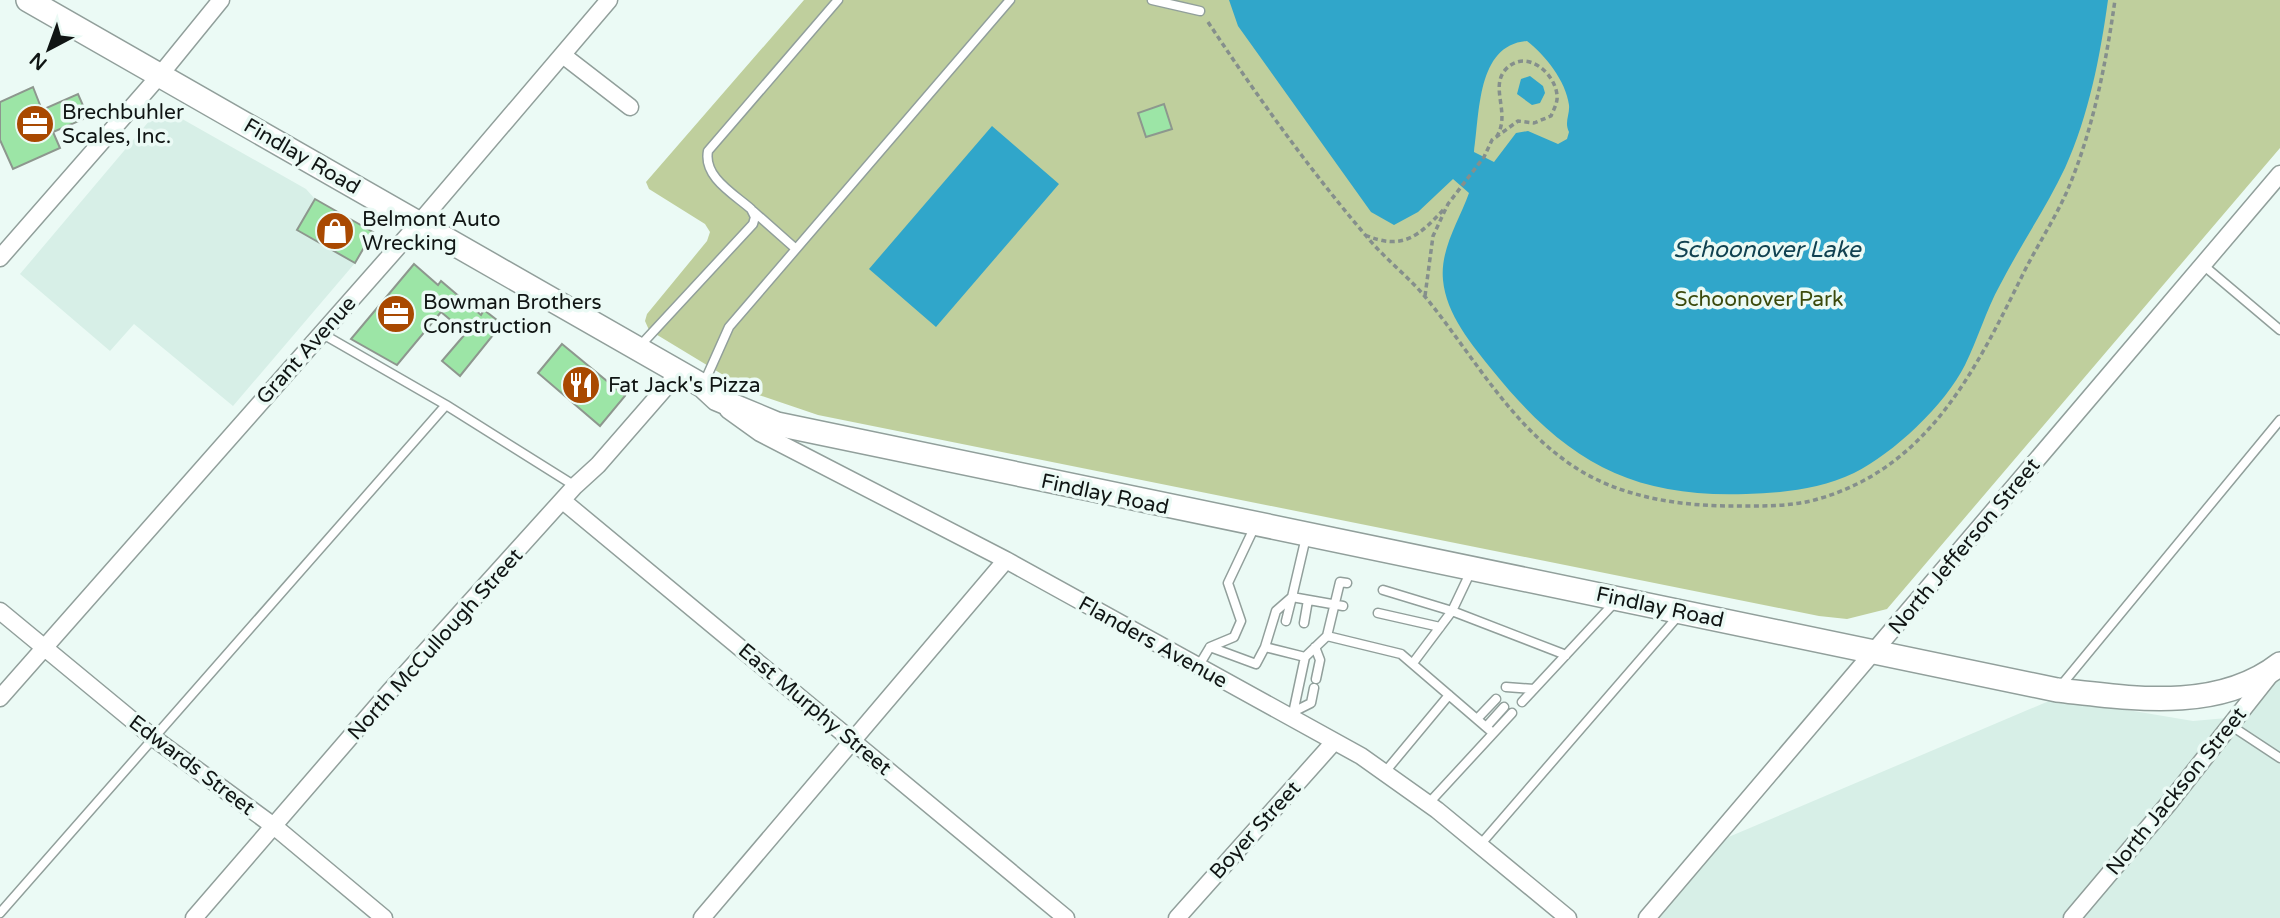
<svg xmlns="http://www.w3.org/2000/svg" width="2280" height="918" font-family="'Varela Round',sans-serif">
<rect width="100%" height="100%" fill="#ebfaf5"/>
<path fill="#d7efe7" d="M161,107L306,189L315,199L297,230L355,263L233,406L134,324L110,351L20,274Z
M2280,664V918H1647L1712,844L2056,698L2193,721L2227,718Z"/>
<path fill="#bfcf9d" d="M804,0H2280V148L1887,609L1847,619L1819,616L818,415L753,393L649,330L645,321L647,314L707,241L710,232L705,224L649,189L646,182Z"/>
<path fill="#30a6ca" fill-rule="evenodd" d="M1229,0H2108C2100,57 2089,115 2065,168C2046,208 2020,246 2000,285C1986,310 1978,339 1965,365C1945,405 1894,453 1854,473C1820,489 1783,493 1746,494C1630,498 1565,460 1493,371C1472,345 1446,314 1443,280C1440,249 1459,221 1469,193L1453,179L1418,212L1394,225L1371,212L1238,26ZM1527,41C1545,55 1566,81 1569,105C1570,115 1564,122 1569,132L1567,139L1558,144L1528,131L1516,133L1494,162L1474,152C1480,112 1477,45 1527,41Z
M1530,76L1543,86L1545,93L1540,103L1532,105L1517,94L1521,79Z
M992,126L1059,184L936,327L869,269Z"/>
<path fill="#9ce5a6" stroke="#8d978e" stroke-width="2" d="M33,87L42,110L78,94L88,117L53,132L60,148L13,169L0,140V102Z
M1164,104L1172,129L1146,137L1138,113Z
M315,199L373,232L355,263L297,230Z
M414,264L438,285L441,281L481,315L484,310L502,324L460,376L442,361L466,333L441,312L397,365L351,339Z
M562,344L625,396L600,426L538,373Z"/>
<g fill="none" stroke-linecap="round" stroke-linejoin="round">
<defs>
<path id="lane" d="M1152,0L1200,11
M753,211L796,249
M2203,265L2280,330
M321,333L446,405L575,486
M638,348L753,224L755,217L751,209C734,194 703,177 708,151L838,0
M704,383L729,327L1010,0
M1306,537L1292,597L1343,606
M1347,583L1340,582L1327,636L1401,654L1493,733
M1383,590L1452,611L1566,655
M1292,597L1276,611L1265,647L1305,657
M1378,613L1440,627
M1286,621L1292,597
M1304,623L1308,600
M1210,647L1234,637L1241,621L1228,583L1255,526
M1315,647L1320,660L1316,679
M1413,663L1452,611L1471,571
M1198,667L1210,647L1256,664L1265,647
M1506,687L1534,689
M2059,688L2280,420
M1522,702L1616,601
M1293,712L1311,703L1314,688
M1292,718L1305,657L1327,636
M1477,719L1496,699
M2230,725L2280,758
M1486,727L1504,707
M1385,772L1449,695
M1428,804L1512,713
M1480,845L1679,615
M0,913L446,405"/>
<path id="street" d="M564,56L630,107
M0,258L160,75L221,0
M728,410L760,433L1006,560L1361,756L1437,810L1568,918
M563,501L1066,918
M0,611L155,739L275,827L384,918
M0,698L419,223L609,0
M194,918L390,691L575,486L598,465L679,372
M702,918L1006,560
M1177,918L1333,743
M1647,918L2280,174
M2072,918L2169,803L2270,675"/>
<path id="secondary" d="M28,0L703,386L717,399L777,424L2057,690C2130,698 2217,713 2280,664"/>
</defs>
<use href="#lane" stroke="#919f9b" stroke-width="11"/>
<use href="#street" stroke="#919f9b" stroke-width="19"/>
<use href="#secondary" stroke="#919f9b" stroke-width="26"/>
<path stroke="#858f8c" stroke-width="3.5" stroke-dasharray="5 3.5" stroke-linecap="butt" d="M1208,22C1257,96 1309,169 1367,237C1385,259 1409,277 1427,299C1474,357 1510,424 1573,466C1619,497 1679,506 1732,506C1761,506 1791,507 1818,499C1930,467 1977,367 2024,272C2038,244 2056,217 2068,189C2093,130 2106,63 2115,0
M1365,235C1403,251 1419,236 1445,208
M1425,296L1433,236L1448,204L1484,157L1492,140L1518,121L1534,123L1551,116C1554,109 1558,102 1557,95C1555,73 1526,48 1506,69C1489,87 1511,113 1497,136"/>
<use href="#lane" stroke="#fff" stroke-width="8"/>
<use href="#street" stroke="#fff" stroke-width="16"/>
<use href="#secondary" stroke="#fff" stroke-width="23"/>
</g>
<defs>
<symbol id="office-disc" viewBox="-11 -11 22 22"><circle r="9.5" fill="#a94901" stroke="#ebfaf5"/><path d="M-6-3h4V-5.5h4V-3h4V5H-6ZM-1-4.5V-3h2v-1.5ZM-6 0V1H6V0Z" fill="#fff"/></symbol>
<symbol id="shop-disc" viewBox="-11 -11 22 22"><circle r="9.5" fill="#a94901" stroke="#ebfaf5"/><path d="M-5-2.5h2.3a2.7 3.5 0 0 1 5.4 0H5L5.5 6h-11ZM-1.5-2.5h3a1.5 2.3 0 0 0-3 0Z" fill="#fff"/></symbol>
<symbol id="restaurant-disc" viewBox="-11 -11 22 22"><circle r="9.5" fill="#a94901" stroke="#ebfaf5"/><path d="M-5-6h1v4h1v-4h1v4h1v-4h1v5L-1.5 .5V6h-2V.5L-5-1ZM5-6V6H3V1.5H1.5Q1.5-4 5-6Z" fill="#fff"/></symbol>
</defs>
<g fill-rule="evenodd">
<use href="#office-disc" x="13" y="102" width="44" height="44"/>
<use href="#shop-disc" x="313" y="209" width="44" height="44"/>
<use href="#office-disc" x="374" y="292" width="44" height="44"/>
<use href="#restaurant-disc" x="559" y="363" width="44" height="44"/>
</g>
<g text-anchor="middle" stroke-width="7" stroke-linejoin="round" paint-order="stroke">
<g font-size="21" fill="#101514" stroke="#ebfaf5" text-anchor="start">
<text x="62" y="119">Brechbuhler<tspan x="62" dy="24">Scales, Inc.</tspan></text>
<text x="362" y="226">Belmont Auto<tspan x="362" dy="24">Wrecking</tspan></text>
<text x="423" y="309">Bowman Brothers<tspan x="423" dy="24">Construction</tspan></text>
<text x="608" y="392">Fat Jack's Pizza</text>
</g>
<g font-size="21" fill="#101514" stroke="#ebfaf5">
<text transform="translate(302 156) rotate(30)" y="7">Findlay Road</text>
<text transform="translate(306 350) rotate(-48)" y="7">Grant Avenue</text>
<text transform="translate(1105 494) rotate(12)" y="7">Findlay Road</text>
<text transform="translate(1964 546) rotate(-50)" y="7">North Jefferson Street</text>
<text transform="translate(1660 607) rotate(12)" y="7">Findlay Road</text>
<text transform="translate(1153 642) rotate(29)" y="7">Flanders Avenue</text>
<text transform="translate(435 644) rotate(-48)" y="7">North McCullough Street</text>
<text transform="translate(815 709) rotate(40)" y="7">East Murphy Street</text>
<text transform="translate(192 765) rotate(37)" y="7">Edwards Street</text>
<text transform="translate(2176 791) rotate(-51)" y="7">North Jackson Street</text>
<text transform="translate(1255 830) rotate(-48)" y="7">Boyer Street</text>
</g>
<g font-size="21" fill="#3b4a0c" stroke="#ebfaf5">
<text x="1759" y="306">Schoonover Park</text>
</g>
<g font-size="23" font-style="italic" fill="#114251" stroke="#ebfaf5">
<text x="1767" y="257">Schoonover Lake</text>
</g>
</g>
<g transform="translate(49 49) rotate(221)" stroke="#ebfaf5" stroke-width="5" paint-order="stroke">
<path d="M0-5L12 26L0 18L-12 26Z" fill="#101514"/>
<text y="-10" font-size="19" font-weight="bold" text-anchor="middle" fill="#101514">N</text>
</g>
</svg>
